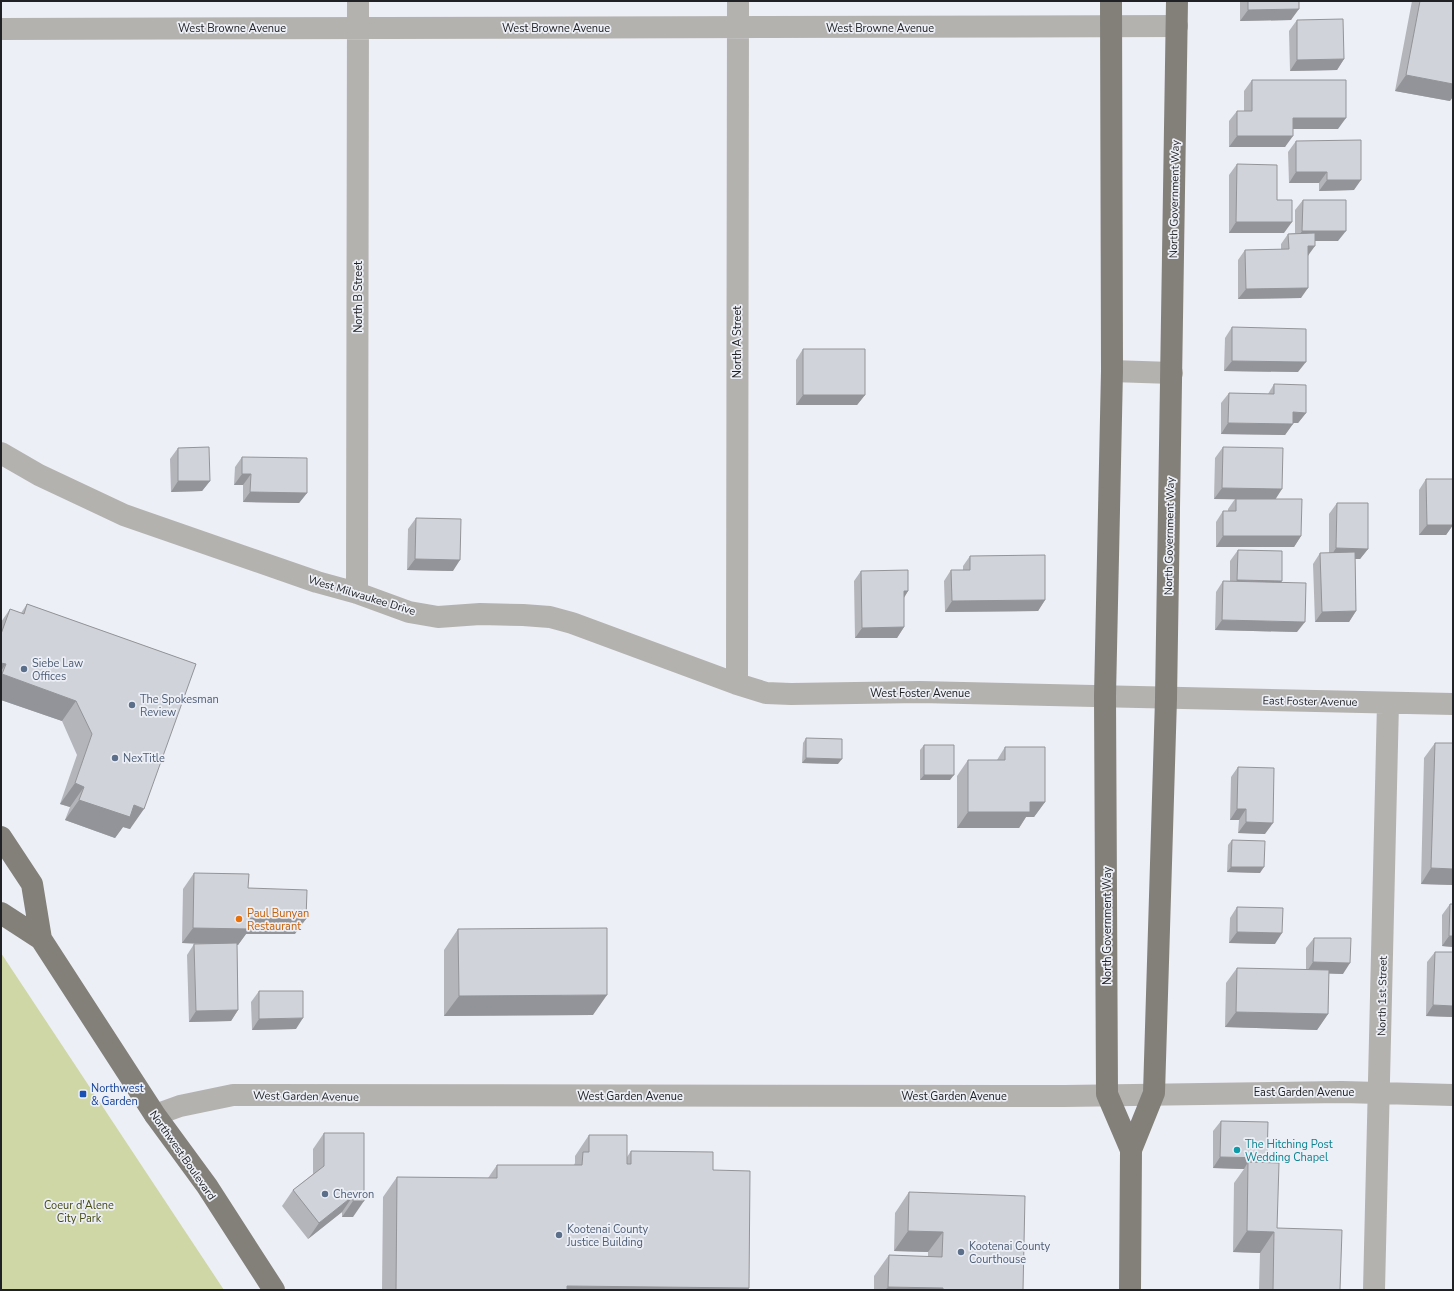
<svg xmlns="http://www.w3.org/2000/svg" width="1454" height="1291" font-family="'Nunito Sans',sans-serif">
<rect width="100%" height="100%" fill="#edeff7"/>
<path fill="#ced7a5" d="M1,953L224,1290H1Z"/>
<g fill="none" stroke-linecap="round" stroke-linejoin="round">
<path stroke="#b4b2af" stroke-width="22" d="M1,29L1177,26
M1112,371L1172,373
M1,453L39,475L124,515L317,582L357,593L409,612L438,617L480,614L523,615L550,617L572,623L737,684L766,693L791,694L920,692L1453,704
M357,593L358,1
M737,684L738,1
M155,1115L180,1106L233,1095L1064,1096L1342,1092L1453,1095
M1374,1290L1388,703"/>
<path stroke="#83807a" stroke-width="22" d="M1111,1L1112,371L1105,696L1107,1094L1131,1150
M1,837L32,884L41,939L155,1115L207,1186L274,1290
M1,913L41,939
M1130,1290L1131,1150L1154,1093L1166,699L1177,1"/>
</g>
<path fill="#b4b5bb" d="M1240,1H1299L1291,20L1240,21Z
M1412,1H1453L1450,101L1395,91Z
M1297,20L1344,59L1337,70L1290,71L1289,31Z
M1252,80L1338,129H1293L1285,147H1229V121L1237,111H1244V91Z
M1296,141L1354,190L1319,191V183H1289L1288,152Z
M1237,164L1277,200L1284,233H1229V175Z
M1303,200L1338,241H1315L1308,256L1301,298L1238,299V260L1245,250L1281,249V244L1288,234L1295,233V210Z
M1232,327L1298,372L1224,371L1225,338Z
M803,349L865,395L857,405H796V360Z
M1274,384L1306,413L1298,423H1293L1285,435L1221,434V403L1229,393L1268,394Z
M1223,447L1275,499L1301,536L1294,547H1216V522L1223,511H1228V509L1235,499H1214L1215,458Z
M178,448L210,481L202,491L171,492L170,459Z
M242,457L307,493L299,503L243,502V485H234L235,467Z
M1426,479L1453,525L1446,535H1419V490Z
M1337,503L1368,549L1360,559H1355L1356,611L1349,622H1315L1313,564L1320,553H1329V514Z
M416,518L453,571L407,570L408,529Z
M1238,550L1280,582L1297,632L1215,630L1216,592L1223,581H1230V561Z
M970,556L1045,600L1038,611L945,612L944,581L951,570H963V566Z
M861,571L908,591L904,598V627L897,638H855L854,581Z
M27,604L196,664L130,829L123,827L115,838L65,820L70,807L60,804L77,755L62,721L1,700V622L10,609L21,613Z
M806,738L838,764L802,763L803,743Z
M1435,743L1453,885L1421,884L1424,758Z
M924,745L950,780H920V750Z
M1005,747L1045,802L1034,817H1026L1019,828H957V776L968,760H997Z
M1238,767L1265,834L1238,833L1239,820H1230L1231,777Z
M1232,840L1260,873L1227,872L1228,845Z
M194,873L248,888L295,934H246L238,945H237L238,1010L231,1021L189,1022L187,955L194,944H202L182,943L183,889Z
M1450,904H1453V947L1442,946V915Z
M1237,907L1275,944L1229,943L1230,918Z
M458,929L593,1015L444,1016V950Z
M1314,938L1343,974L1329,973L1328,1014L1317,1030L1225,1027L1226,983L1237,968L1306,970V948Z
M1435,952L1453,1017L1426,1016L1427,962Z
M259,991L296,1029L252,1030L251,1002Z
M1221,1121L1264,1162L1277,1228L1340,1290H1259L1260,1253L1233,1252L1234,1183L1244,1169L1213,1168V1131Z
M324,1133H364L353,1217H342V1212L308,1239L282,1206L293,1190L313,1174V1149Z
M589,1135L627,1157L631,1151L713,1170L748,1290H382L383,1197L397,1177L488,1178L497,1165H574L575,1163V1156Z
M909,1192L1023,1290H874V1276L889,1255L928,1257V1252L894,1251L895,1213Z"/>
<path fill="#929499" d="M1299,9L1291,20L1240,21L1248,10Z
M1344,59L1337,70L1290,71L1297,60Z
M1406,75L1453,84V97L1450,101L1395,91Z
M1293,118H1346L1338,129H1285Z
M1237,136H1293L1285,147H1229Z
M1296,172H1327L1319,183H1289Z
M1327,180H1361L1354,190L1319,191Z
M1236,222H1292L1284,233H1229Z
M1302,231H1346L1338,241H1295Z
M1308,246H1315L1307,257Z
M1308,288L1301,298L1238,299L1246,289Z
M1232,361L1306,362L1298,372L1224,371Z
M803,395H865L857,405H796Z
M1293,412L1306,413L1298,423H1285Z
M1228,423L1293,424L1285,435L1221,434Z
M242,474H251L243,485H234Z
M178,481H210L202,491L171,492Z
M1222,488L1282,489L1275,500L1214,499Z
M250,492L307,493L299,503L243,502Z
M1427,525H1453L1446,535H1419Z
M1223,536H1301L1294,547H1216Z
M1336,548L1368,549L1360,559H1329Z
M415,559L460,560L453,571L407,570Z
M1237,580L1282,581L1274,591L1229,590Z
M904,591H908L901,602Z
M1045,600L1038,611L945,612L952,601Z
M1356,611L1349,622H1315L1322,612Z
M1222,620L1305,622L1297,632L1215,630Z
M904,627L897,638H855L862,628Z
M1,663L6,664L1,671Z
M2,674L76,701L62,721L1,700V676Z
M806,758L842,759L838,764L802,763Z
M924,775H954L950,780H920Z
M75,783L84,787L70,807L60,804Z
M79,800L134,805L144,809L130,829L123,827L115,838L65,820Z
M1030,802H1045L1034,817H1026L1019,828H957L968,812Z
M1237,809H1246L1239,820H1230Z
M1246,822L1273,823L1265,834L1238,833Z
M1231,867H1264L1260,873L1227,872Z
M1431,868L1453,869V885L1421,884Z
M250,918L306,919L295,934H246L238,945L182,943L193,928Z
M1237,932L1282,933L1275,944L1229,943Z
M1449,936H1453V947L1442,946Z
M1313,962L1350,963L1343,974L1306,973Z
M607,995L593,1015L444,1016L459,996Z
M1433,1005L1453,1006V1017L1426,1016Z
M238,1010L231,1021L189,1022L196,1011Z
M1236,1012L1328,1014L1317,1030L1225,1027Z
M303,1018L296,1029L252,1030L259,1019Z
M1220,1157L1267,1158L1260,1169L1248,1162L1244,1169L1213,1168Z
M353,1196L342,1212L308,1239L319,1223Z
M353,1201H364L353,1217H342Z
M908,1231L943,1232L928,1252L894,1251Z
M1247,1231L1274,1232L1260,1253L1233,1252Z
M567,1286L749,1288L748,1290H564Z
M888,1287L943,1288L941,1290H885Z"/>
<path fill="#d1d3da" stroke="#929499" d="M1248,1H1299V9L1248,10Z
M1420,1H1453V84L1406,75Z
M1343,19L1344,59L1297,60V20Z
M1252,80H1346V118H1293V136H1237V111H1252Z
M1361,140V180H1327V172H1296V141Z
M1237,164L1277,165V200H1292V222H1236Z
M1303,200H1346V231H1302Z
M1315,233V246H1308V288L1246,289L1245,250L1289,249L1288,234Z
M1232,327L1306,329V362L1232,361Z
M803,349H865V395H803Z
M1274,384L1306,385V413L1293,412V424L1228,423L1229,393L1274,394Z
M209,447L210,481H178V448Z
M1223,447L1283,448L1282,489L1222,488Z
M242,457L307,458V493L250,492L251,474H242Z
M1426,479H1453V525H1427Z
M1236,499H1302L1301,536H1223V511H1236Z
M1337,503H1368V549L1336,548Z
M416,518L461,519L460,560L415,559Z
M1238,550L1282,551V581L1237,580Z
M1355,552L1356,611L1322,612L1320,553Z
M1045,555V600L952,601L951,570H970V556Z
M908,570V591H904V627L862,628L861,571Z
M1223,581L1306,583L1305,622L1222,620Z
M27,604L196,664L144,809L134,805L130,817L79,800L84,787L75,783L92,734L76,701L2,674L6,664L1,663V634L10,609L24,614Z
M806,738L842,739V759L806,758Z
M1435,743H1453V869L1431,868Z
M924,745H954V775H924Z
M1005,747H1045V802H1030V812H968V760H1005Z
M1238,767L1274,768L1273,823L1246,822V809H1237Z
M1232,840L1265,841L1264,867H1231Z
M194,873L249,874L248,888L307,890L306,919L250,918L249,929L193,928Z
M1450,904H1453V936H1449Z
M1237,907L1283,908L1282,933L1237,932Z
M607,928V995L459,996L458,929Z
M1314,938H1351L1350,963L1313,962Z
M237,943L238,1010L196,1011L194,944Z
M1435,952H1453V1006L1433,1005Z
M1237,968L1329,970L1328,1014L1236,1012Z
M259,991H303V1018L259,1019Z
M1221,1121L1268,1122L1267,1158L1220,1157Z
M324,1133H364V1201H353V1196L319,1223L293,1190L324,1166Z
M589,1135H627V1164H631V1151L713,1152V1170L750,1171L749,1288L567,1286V1290H396L397,1177L497,1178V1165H582L583,1152H589Z
M1248,1162L1279,1163L1277,1228L1342,1230L1340,1290H1273L1274,1232L1247,1231Z
M909,1192L1025,1196L1023,1290H943V1288L888,1287L889,1255L942,1257L943,1232L908,1231Z"/>
<g fill="#5c6f8a" stroke="#edeff7" stroke-width="1.5">
<circle cx="24" cy="669" r="4"/>
<circle cx="132" cy="705" r="4"/>
<circle cx="115" cy="758" r="4"/>
<circle cx="325" cy="1194" r="4"/>
<circle cx="559" cy="1235" r="4"/>
<circle cx="961" cy="1252" r="4"/>
</g>
<circle fill="#e8710a" stroke="#edeff7" stroke-width="1.5" cx="239" cy="919" r="4"/>
<rect fill="#1a4fb4" stroke="#edeff7" stroke-width="1.5" x="79" y="1090" width="8" height="8" rx="2"/>
<circle fill="#0f9aa8" stroke="#edeff7" stroke-width="1.5" cx="1237" cy="1150" r="4"/>
<g text-anchor="middle" stroke-width="3.5" stroke-linejoin="round" paint-order="stroke">
<g font-size="11" fill="#202124" stroke="#edeff7">
<text x="232" y="32">West Browne Avenue</text>
<text x="556" y="32">West Browne Avenue</text>
<text x="880" y="32">West Browne Avenue</text>
<text transform="translate(1174 199) rotate(-89)" y="4">North Government Way</text>
<text transform="translate(358 297) rotate(-90)" y="4">North B Street</text>
<text transform="translate(737 342) rotate(-90)" y="4">North A Street</text>
<text transform="translate(1169 536) rotate(-89)" y="4">North Government Way</text>
<text transform="translate(362 595) rotate(17)" y="4">West Milwaukee Drive</text>
<text x="920" y="697">West Foster Avenue</text>
<text transform="translate(1310 701) rotate(1)" y="4">East Foster Avenue</text>
<text transform="translate(1107 926) rotate(-90)" y="4">North Government Way</text>
<text transform="translate(1382 996) rotate(-89)" y="4">North 1st Street</text>
<text x="1304" y="1096">East Garden Avenue</text>
<text transform="translate(306 1096) rotate(1)" y="4">West Garden Avenue</text>
<text x="630" y="1100">West Garden Avenue</text>
<text x="954" y="1100">West Garden Avenue</text>
<text transform="translate(183 1155) rotate(55)" y="4">Northwest Boulevard</text>
</g>
<g font-size="11" fill="#4e5e75" stroke="#edeff7" text-anchor="start">
<text x="32" y="667">Siebe Law<tspan x="32" dy="13">Offices</tspan></text>
<text x="140" y="703">The Spokesman<tspan x="140" dy="13">Review</tspan></text>
<text x="123" y="762">NexTitle</text>
<text x="333" y="1198">Chevron</text>
<text x="567" y="1233">Kootenai County<tspan x="567" dy="13">Justice Building</tspan></text>
<text x="969" y="1250">Kootenai County<tspan x="969" dy="13">Courthouse</tspan></text>
</g>
<g font-size="11" fill="#c56008" stroke="#edeff7" text-anchor="start">
<text x="247" y="917">Paul Bunyan<tspan x="247" dy="13">Restaurant</tspan></text>
</g>
<g font-size="11" fill="#164399" stroke="#edeff7" text-anchor="start">
<text x="91" y="1092">Northwest<tspan x="91" dy="13">&amp; Garden</tspan></text>
</g>
<g font-size="11" fill="#0d838f" stroke="#edeff7" text-anchor="start">
<text x="1245" y="1148">The Hitching Post<tspan x="1245" dy="13">Wedding Chapel</tspan></text>
</g>
<g font-size="11" fill="#464c12" stroke="#edeff7">
<text x="79" y="1209">Coeur d'Alene<tspan x="79" dy="13">City Park</tspan></text>
</g>
</g>
<rect width="1454" height="1291" fill="none" stroke="#202124" stroke-width="4"/>
</svg>
